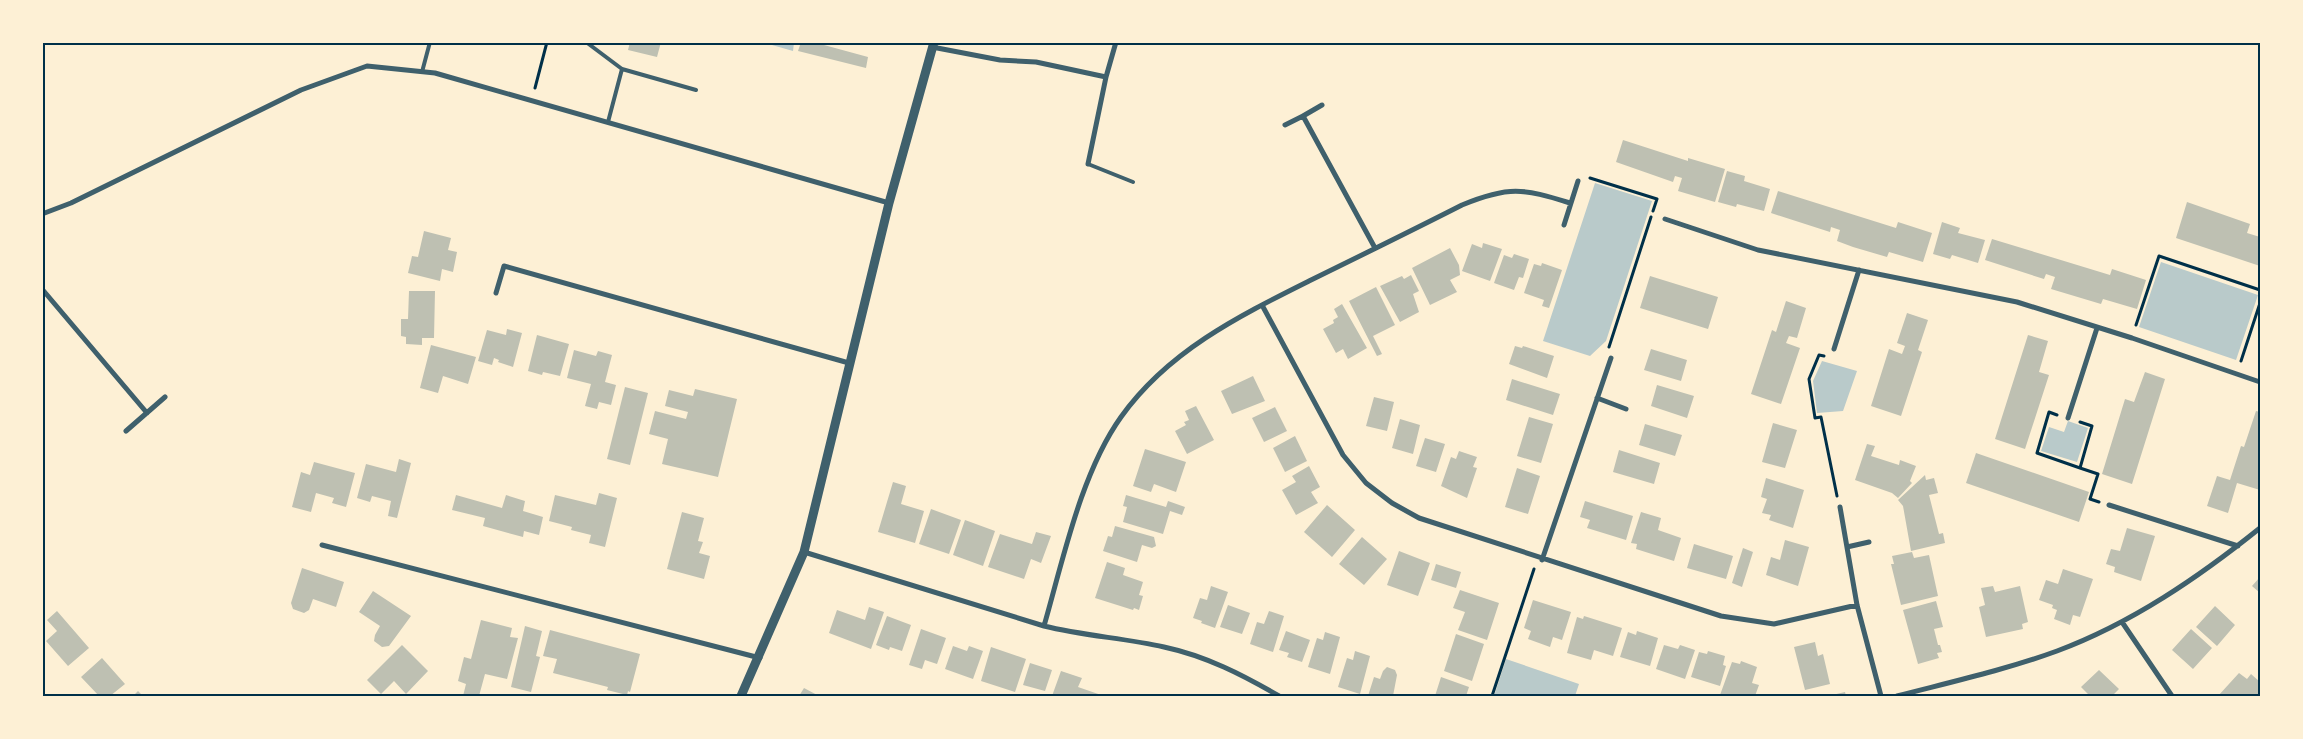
<svg xmlns="http://www.w3.org/2000/svg" width="2303" height="739" font-family="'Asap Condensed',sans-serif">
<rect width="100%" height="100%" fill="#fdf0d5"/>
<path fill="#b9caca" d="M765,43H794L793,51Z
M1595,183L1652,201L1606,341L1590,356L1543,341Z
M2161,262L2258,295L2236,360L2139,327Z
M1822,361L1857,371L1843,411L1817,413L1813,381Z
M2068,421L2088,428L2077,462L2041,451L2049,427L2064,432Z
M1506,659L1579,684L1575,696H1494Z"/>
<path fill="#bec0b2" d="M630,42H661L657,57L628,50Z
M801,42H813L868,57L866,68L798,51Z
M1623,140L1688,161V158L1725,169L1715,202L1678,191L1682,178L1675,176L1673,182L1616,162Z
M1727,171L1745,176L1744,181L1770,189L1764,211L1737,204L1736,207L1718,202Z
M1778,191L1896,228L1898,222L1932,233L1923,262L1889,252L1887,257L1853,247L1837,241L1840,230L1831,227L1830,232L1771,213Z
M2187,202L2250,224L2247,233L2260,237V266L2176,238Z
M1942,222L1960,228L1958,233L1985,240L1978,263L1952,255L1950,259L1933,254Z
M424,231L451,238L448,250L457,252L453,272L442,269L440,281L408,273L412,256L418,257Z
M1992,239L2110,275L2112,269L2146,280L2137,309L2103,299L2101,304L2051,289L2055,277L2046,274L2044,279L1985,260Z
M1483,243L1502,249L1490,281L1462,271L1472,244L1482,248Z
M1450,248L1459,265L1460,275L1450,280L1457,292L1430,305L1412,268Z
M1514,254L1529,259L1523,278L1519,277L1514,290L1494,283L1504,255L1512,258Z
M1542,263L1562,270L1549,308L1542,306L1544,300L1524,293L1534,264L1541,266Z
M1411,275L1419,291L1413,294L1419,312L1400,322L1380,286L1402,276L1404,279Z
M1650,276L1718,297L1708,329L1640,308Z
M1376,287L1395,325L1373,336L1382,354L1377,356L1349,301Z
M409,291H435L434,338H422V345L406,344V337L401,336V319H408Z
M1786,301L1806,308L1797,338L1789,336L1786,343L1800,348L1781,404L1751,394L1772,330L1776,332Z
M1342,304L1367,348L1348,359L1343,349L1336,353L1323,329L1334,323L1333,320L1338,317L1334,309Z
M1907,313L1928,320L1918,350L1922,352L1901,416L1871,406L1889,349L1902,354L1905,346L1897,343Z
M507,329L522,333L513,367L498,362L499,360L494,358L492,365L478,361L487,330L506,335Z
M537,335L569,344L560,376L543,372L542,375L528,371Z
M2028,335L2048,341L2039,372L2049,375L2025,449L1995,439Z
M431,345L476,357L468,384L443,376L438,393L420,388Z
M1515,346L1522,348L1523,346L1554,356L1547,378L1509,364Z
M1651,349L1687,360L1681,381L1644,370Z
M574,350L596,356L598,351L612,355L605,382L616,385L611,405L599,402L597,409L585,406L591,384L567,378Z
M2145,372L2165,379L2132,484L2102,474L2125,399L2134,402Z
M1253,376L1265,401L1232,414L1221,391Z
M1512,379L1560,394L1553,415L1506,400Z
M1657,385L1694,396L1687,418L1651,406Z
M625,387L648,393L630,465L607,459Z
M695,389L737,399L718,477L662,464L668,439L649,434L655,411L686,419L688,412L665,406L669,390L693,396Z
M1374,397L1394,402L1387,431L1366,426Z
M1196,406L1214,440L1187,454L1175,431L1186,425L1184,422L1189,420L1185,411Z
M1275,407L1287,431L1264,442L1252,418Z
M2256,411L2260,412V490L2237,483L2228,513L2207,506L2217,476L2230,480L2241,446L2244,447Z
M1529,417L1553,424L1541,463L1517,456Z
M1400,419L1420,425L1413,454L1392,448Z
M1773,423L1797,430L1785,468L1762,462Z
M1645,424L1682,435L1675,456L1639,445Z
M1295,436L1307,461L1285,472L1273,448Z
M1425,438L1445,444L1436,472L1416,466Z
M1867,444L1875,446L1871,456L1899,465L1900,460L1916,466L1910,481L1912,483L1898,498L1892,493L1855,480Z
M1145,449L1186,462L1176,492L1154,484L1151,492L1133,486Z
M1619,450L1660,463L1654,484L1613,472Z
M1459,451L1477,457L1473,467L1477,468L1467,498L1441,486L1451,457L1456,459Z
M1976,453L2089,492L2079,522L1966,483Z
M399,459L411,463L397,518L388,516L391,501L372,496L370,502L357,498L366,464L396,472Z
M314,462L355,473L346,507L332,503L334,498L316,493L311,512L292,507L301,472L310,475Z
M1309,466L1320,487L1311,492L1318,503L1296,515L1282,490L1296,482L1292,476Z
M1517,468L1540,476L1528,514L1505,507Z
M1925,475L1926,480L1934,478L1938,493L1929,495L1939,534L1943,533L1945,543L1911,551L1903,506L1898,500Z
M1766,478L1804,490L1793,528L1769,520L1771,515L1762,513L1767,499L1761,497Z
M893,482L906,486L901,504L924,511L915,543L878,532Z
M599,493L617,498L605,547L589,543L591,535L571,530L572,527L549,521L555,495L596,505Z
M456,495L502,508L506,495L525,501L523,511L543,517L539,535L524,531L523,537L483,526L485,518L452,510Z
M1126,495L1166,507L1168,501L1185,507L1182,515L1170,511L1163,534L1123,522L1127,507L1123,506Z
M1585,501L1633,516L1626,540L1587,528L1590,520L1580,517Z
M1327,505L1355,530L1332,557L1304,532Z
M931,509L961,520L949,554L919,544Z
M682,512L704,518L698,541L703,542L699,553L710,556L704,579L667,569Z
M1641,512L1661,518L1658,530L1681,538L1674,561L1636,549L1637,544L1631,543Z
M965,520L995,531L983,566L953,555Z
M1115,526L1154,537L1156,546L1152,548L1142,545L1137,562L1103,551L1108,536L1112,537Z
M2127,528L2155,536L2141,581L2114,572L2115,567L2106,564L2111,549L2120,551Z
M1036,532L1051,536L1041,563L1031,559L1024,579L988,567L1000,534L1032,544Z
M1362,537L1387,559L1364,585L1339,564Z
M1785,540L1809,547L1798,586L1766,575L1771,557L1780,560Z
M1694,544L1733,556L1726,579L1687,568Z
M1743,548L1753,552L1742,587L1732,583Z
M1399,551L1430,563L1418,596L1387,585Z
M1912,552L1914,558L1929,555L1938,596L1901,605L1891,564H1894L1892,556Z
M1107,562L1125,568L1123,575L1143,582L1139,595L1143,596L1139,610L1134,608L1133,610L1095,598Z
M1436,564L1461,572L1456,588L1431,580Z
M302,568L344,582L336,607L313,599L309,610L304,613L293,609L291,603Z
M2063,569L2093,579L2080,617L2073,615L2070,625L2054,619L2057,610L2052,608L2053,605L2039,600L2046,580L2058,584Z
M2260,577V593L2252,586Z
M1211,586L1228,592L1215,628L1201,623L1202,621L1193,618L1200,598L1207,600Z
M1993,586L1995,592L2020,586L2028,622L2022,624L2023,629L1986,637L1979,607L1985,605L1981,588Z
M1460,590L1499,603L1487,640L1458,630L1465,612L1453,608Z
M373,591L411,616L389,646L382,647L374,641L375,635L380,626L359,612Z
M1533,600L1571,612L1562,640L1553,637L1550,647L1528,639L1531,631L1524,628Z
M1936,601L1943,627L1934,629L1938,645H1940L1942,652L1937,653L1939,658L1918,664L1903,610Z
M1228,605L1250,613L1242,634L1220,627Z
M2215,606L2235,625L2217,646L2196,627Z
M869,607L884,612L871,649L829,633L837,610L865,620Z
M57,611L89,648L68,666L46,641L57,631L47,620Z
M1269,611L1284,616L1273,652L1250,644L1257,622L1264,624Z
M887,616L911,625L902,651L890,647L889,650L876,645Z
M1584,616L1622,628L1613,656L1594,650L1591,660L1567,653L1577,617L1583,619Z
M481,620L512,628L510,637L518,638L507,679L485,674L479,696H463L466,684L458,681L464,657L471,659Z
M525,626L542,631L536,656L540,657L531,692L511,687Z
M921,629L946,638L937,664L925,660L922,669L909,665Z
M2191,629L2212,648L2193,669L2172,650Z
M550,630L640,654L630,692L628,691L627,695L607,690L608,687L553,673L557,659L543,656Z
M1286,631L1310,640L1302,662L1287,657L1289,653L1279,650Z
M1637,631L1658,638L1650,666L1620,657L1628,632L1636,635Z
M1325,632L1340,637L1330,674L1308,667L1317,638L1323,640Z
M1456,634L1484,644L1472,681L1444,671Z
M1815,642L1818,656L1823,654L1830,684L1805,690L1794,647Z
M402,645L428,671L406,694L394,681L381,694L367,680Z
M1664,645L1678,649L1680,645L1695,650L1685,679L1656,669Z
M953,646L967,651L969,646L983,651L973,679L945,669Z
M991,647L1026,659L1015,692L981,681Z
M1355,651L1370,656L1360,694L1338,687L1347,658L1353,660Z
M1708,651L1725,656L1723,665L1726,666L1720,686L1691,677L1699,652L1707,654Z
M102,658L125,684L110,696H99L81,677Z
M1741,661L1757,667L1752,683L1759,685L1755,696L1738,694L1737,696L1720,695L1732,662L1740,664Z
M1030,663L1052,670L1045,691L1023,685Z
M1387,667L1395,670L1397,675L1393,696H1368L1374,677L1380,679L1383,671Z
M2099,670L2119,689L2112,696H2090L2081,687Z
M1061,671L1082,678L1078,687L1104,696H1052Z
M2239,673L2247,679L2251,674L2260,682V693L2257,696H2218Z
M1441,677L1469,687L1466,696H1435Z
M804,688L819,696H799Z
M138,691L143,696H133Z
M1845,692L1846,696H1828Z"/>
<g fill="none" stroke-linecap="round" stroke-linejoin="round">
<path stroke="#003049" stroke-width="3" d="M535,88L547,42
M1590,178L1657,199L1653,211
M2136,325L2159,256L2260,290
M1609,347L1651,217
M1824,356L1819,355L1809,379L1815,418L1821,417L1837,496
M2241,361L2260,303
M2057,415L2049,412L2037,453L2080,468
M2080,422L2092,426L2080,468L2098,474L2090,499L2099,502
M1492,696L1534,569"/>
<path stroke="#3f606c" stroke-width="4" d="M586,42L622,69L608,122
M622,69L696,90
M422,72L430,42
M1088,164L1133,182"/>
<path stroke="#3f606c" stroke-width="5" d="M932,47L1000,60L1036,62L1106,77
M1303,116L1322,105
M1285,125L1303,116L1375,248
M1088,164L1106,77L1116,42
M42,214L71,203L301,90L367,66L435,73L889,203
M1665,219L1758,250L2017,302L2132,338L2260,382
M1564,225L1578,181
M42,289L147,413
M496,293L504,266L849,363
M1262,305L1343,455L1366,483L1392,503L1419,518L1721,616L1774,624L1857,605
M1834,349L1859,270
M1597,398L1626,409
M2068,418L2097,328
M126,431L165,397
M2109,505L2238,546
M1840,507L1857,605L1881,696
M322,545L760,658
M1847,547L1869,542
M804,552L1044,626C1084,636 1125,638 1164,647C1206,656 1243,675 1279,696
M1542,560L1611,358
M2122,622L2172,696
M1044,626C1063,560 1081,473 1121,417C1168,351 1239,316 1309,281C1360,256 1411,231 1462,205C1508,186 1523,188 1570,203
M1897,696C1951,682 2005,670 2057,651C2132,623 2199,577 2260,528"/>
<path stroke="#3f606c" stroke-width="9" d="M741,696L804,552L889,203L934,42"/>
</g>
<rect width="2303" height="739" fill="none" stroke="#fdf0d5" stroke-width="88"/>
<rect x="44" y="44" width="2215" height="651" fill="none" stroke="#003049" stroke-width="2"/>
</svg>
